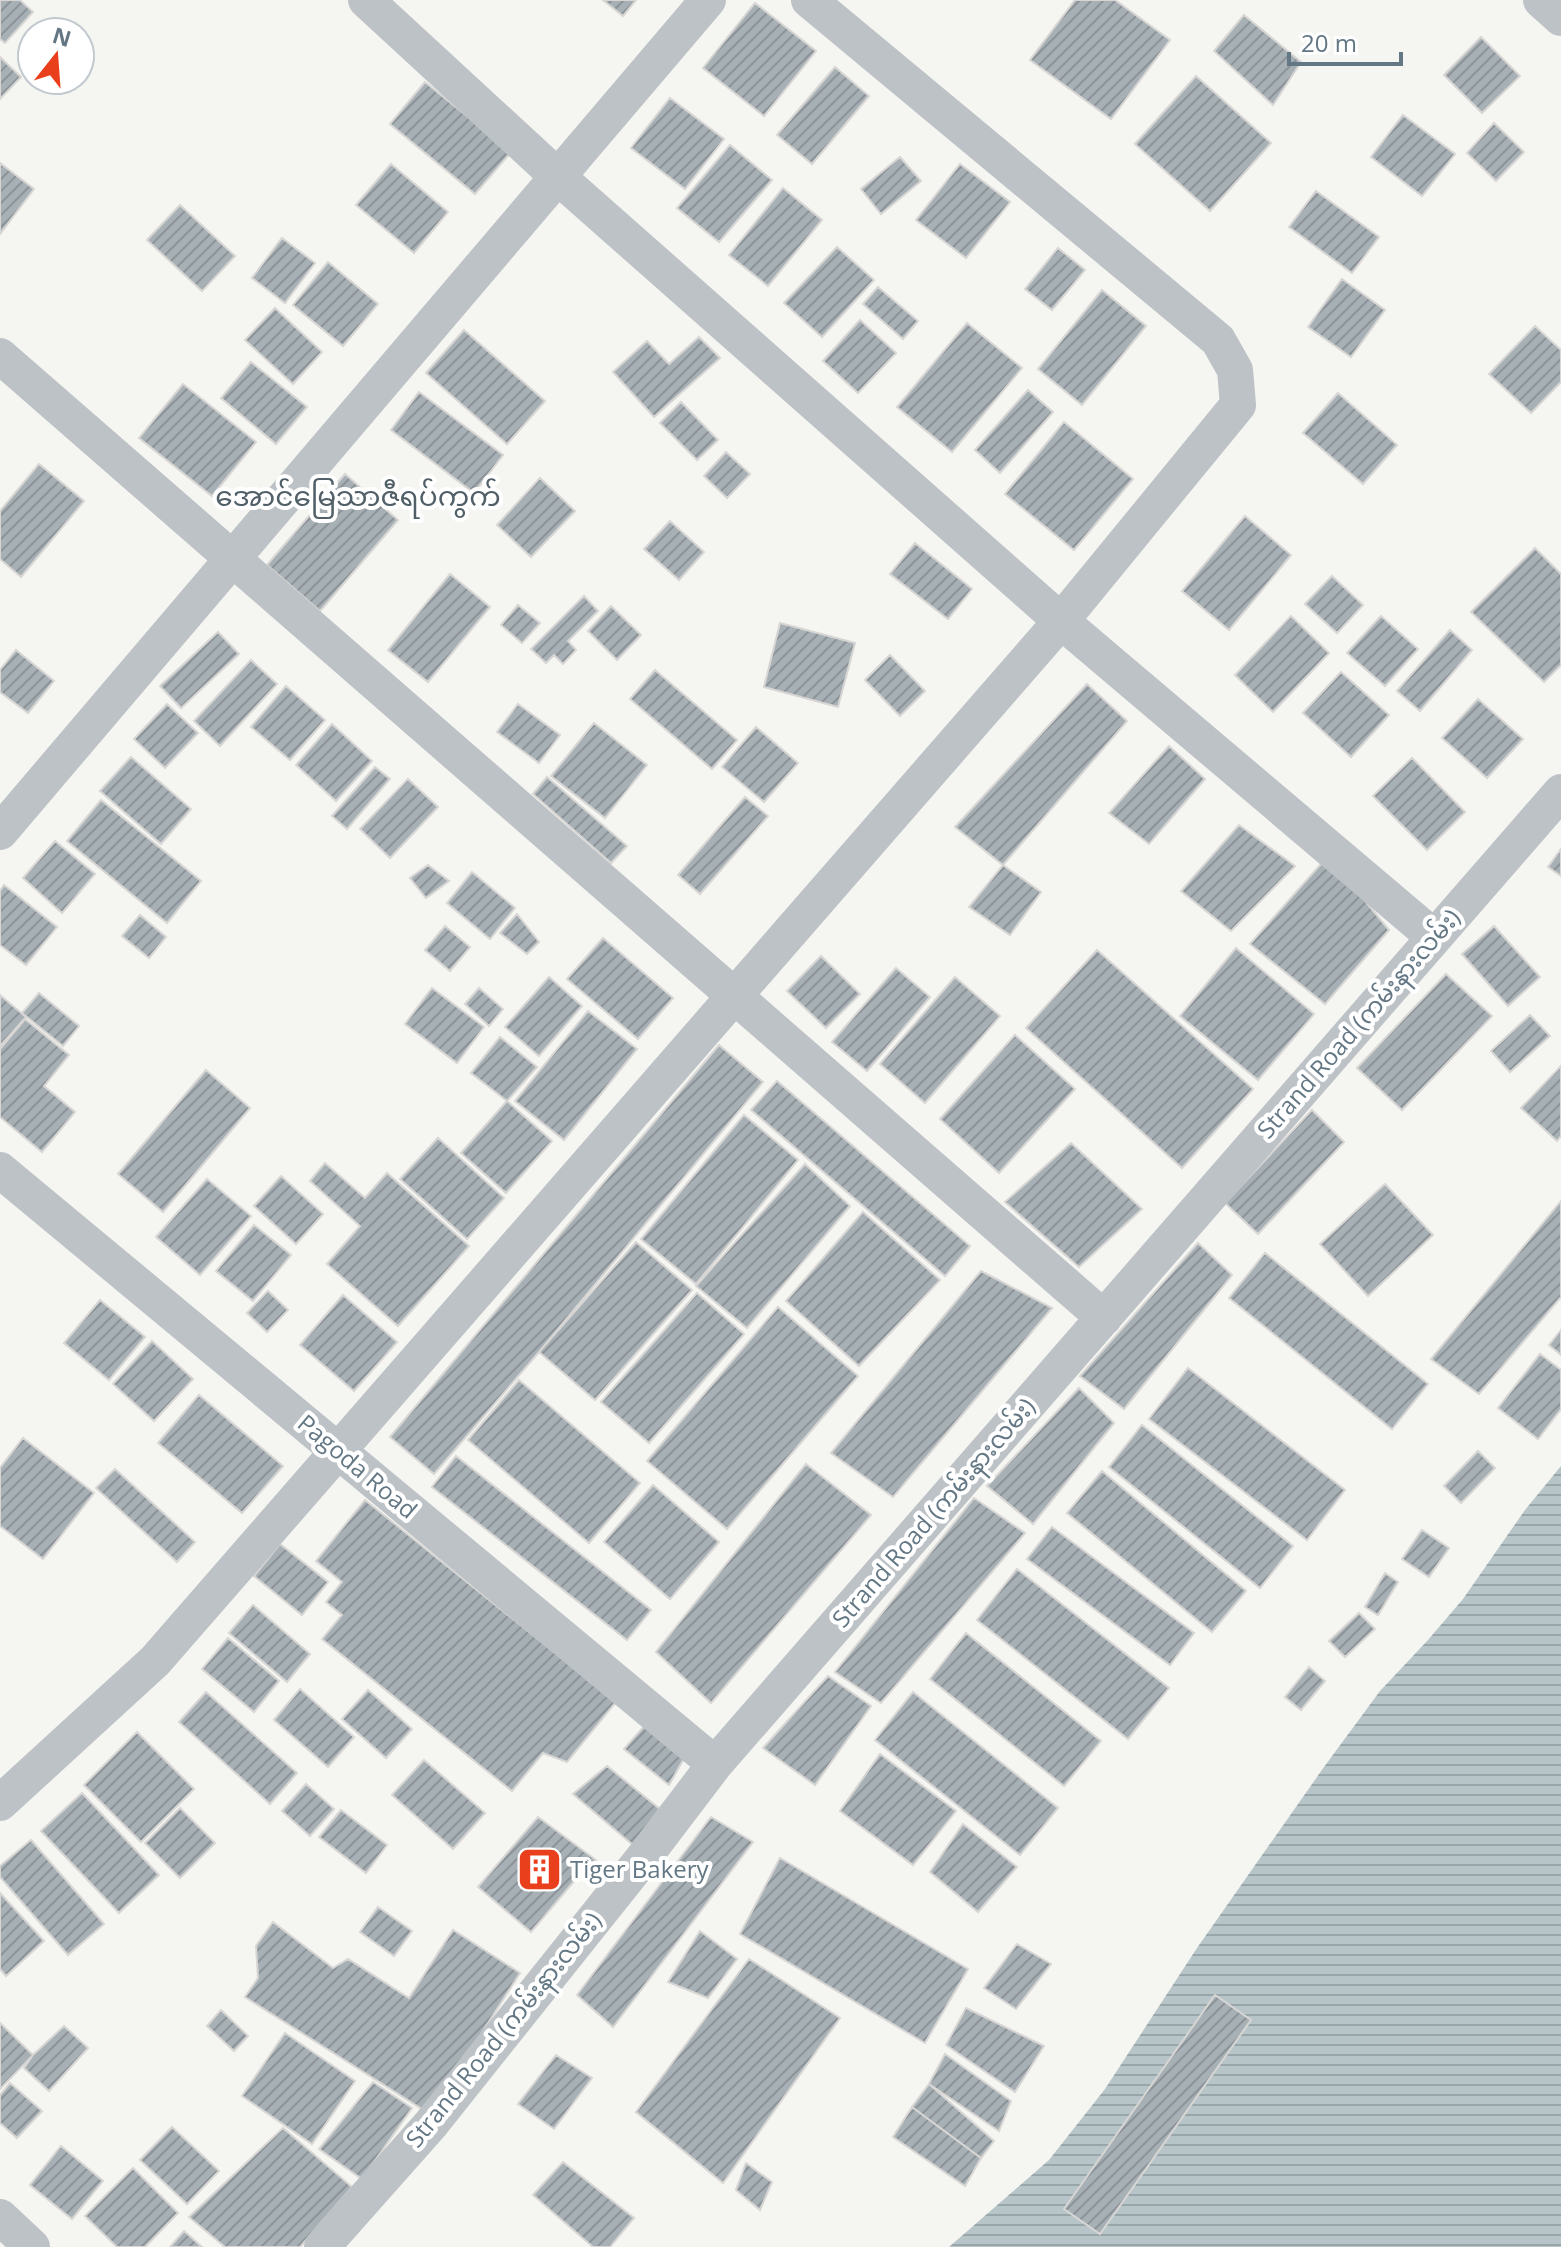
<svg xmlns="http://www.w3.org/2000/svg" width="1561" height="2247" font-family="'Open Sans','Noto Sans Myanmar',sans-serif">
<defs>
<pattern id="water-rules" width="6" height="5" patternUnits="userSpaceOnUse" patternTransform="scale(2)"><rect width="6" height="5" fill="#b7c5c9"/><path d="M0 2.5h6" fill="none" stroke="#98a5a9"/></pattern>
<pattern id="building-hatch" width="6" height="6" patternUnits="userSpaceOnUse" patternTransform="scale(2)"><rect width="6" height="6" fill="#a7b0b5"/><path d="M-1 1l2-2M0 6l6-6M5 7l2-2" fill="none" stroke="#8c9499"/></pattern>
</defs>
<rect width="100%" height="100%" fill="#f5f5f1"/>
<path fill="url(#water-rules)" d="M1561,1466V2247H949L1049,2160L1105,2089L1197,1948L1324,1767L1380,1691L1428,1640L1463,1599L1525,1510Z"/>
<path fill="url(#building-hatch)" stroke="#d7d6d4" stroke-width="2" d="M0,0H20L33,12L5,43L0,39Z
M603,0H636L623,16Z
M1075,0H1115L1170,40L1111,119L1030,60Z
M755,3L816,51L764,116L703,68Z
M1244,15L1301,62L1273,105L1214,51Z
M1481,37L1520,76L1482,113L1444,75Z
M0,57L21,77L0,99Z
M835,67L869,96L812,164L777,135Z
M1196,76L1271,143L1210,211L1135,144Z
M425,82L511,152L475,194L390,124Z
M670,98L724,139L685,189L631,148Z
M1403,115L1455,154L1422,196L1371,157Z
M1494,123L1524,152L1496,181L1467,153Z
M730,145L772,180L719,242L677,208Z
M900,157L921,181L881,214L861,189Z
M0,163L34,189L0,234Z
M391,164L448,212L414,253L356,205Z
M960,164L1010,202L966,258L916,220Z
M783,188L822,220L768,286L729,255Z
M1316,191L1379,237L1352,273L1289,227Z
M180,205L235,256L202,291L147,240Z
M282,238L315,263L285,303L252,278Z
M837,247L874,280L822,337L784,303Z
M1058,248L1085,270L1052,310L1025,289Z
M328,262L378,304L343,346L293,305Z
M1342,279L1385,310L1351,357L1308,327Z
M878,287L918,321L903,339L863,304Z
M1102,290L1146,326L1082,405L1038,369Z
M275,308L322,352L293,384L245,340Z
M860,320L896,353L858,393L823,361Z
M967,323L1022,368L952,452L897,407Z
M1535,326L1561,350V382L1531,413L1489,374Z
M464,330L545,401L507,444L426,373Z
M699,337L720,358L654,417L613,372L647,341L669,364Z
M251,362L307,407L276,444L221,398Z
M183,384L256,442L212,496L139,438Z
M1028,390L1053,412L1000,473L975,450Z
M419,392L503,455L474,493L391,430Z
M1338,393L1397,445L1363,484L1303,433Z
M681,402L718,440L697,460L660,423Z
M1064,422L1133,479L1074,550L1005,494Z
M726,452L750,474L727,498L704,476Z
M39,464L84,501L21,577L0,559V511Z
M345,474L398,520L320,611L267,565Z
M540,478L575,511L531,557L497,525Z
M1245,516L1291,555L1229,630L1182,591Z
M670,521L704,552L679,580L644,549Z
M915,543L972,589L948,619L890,574Z
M1535,548L1561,574V665L1544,682L1471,612Z
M450,574L490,607L428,682L388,650Z
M1332,576L1363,605L1337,633L1305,604Z
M584,596L598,611L568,641L576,650L563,664L554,655L546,663L531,649Z
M518,605L540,623L522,643L501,625Z
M611,606L641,635L617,660L588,631Z
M1291,616L1329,653L1273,712L1235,675Z
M1381,616L1418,649L1385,686L1347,653Z
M780,623L855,643L838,707L764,687Z
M1450,630L1472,650L1420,711L1397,691Z
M218,632L239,654L181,708L160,686Z
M16,650L54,681L28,713L0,692V670Z
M890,655L925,691L900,716L865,680Z
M251,660L277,684L220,746L194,721Z
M655,670L737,740L712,769L630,699Z
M1341,672L1389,715L1351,757L1303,713Z
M1087,684L1127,721L1003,865L955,827Z
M286,686L325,720L290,760L251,727Z
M1478,699L1523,739L1487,778L1442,738Z
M167,704L198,733L165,768L134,739Z
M518,704L560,735L539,763L497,732Z
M594,723L647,765L605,818L551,776Z
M332,724L372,761L336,801L296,765Z
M756,727L798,763L764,802L722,767Z
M1169,746L1205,779L1149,844L1109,813Z
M131,757L191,809L161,844L100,791Z
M1412,758L1465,812L1427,850L1373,796Z
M375,767L390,779L347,829L332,816Z
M547,777L627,846L611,863L533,794Z
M408,779L438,807L390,858L360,829Z
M745,797L768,816L700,894L678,875Z
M101,800L201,881L167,923L67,841Z
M1239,825L1295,866L1231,931L1181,891Z
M55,841L95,874L62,913L23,878Z
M1561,849V876L1548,867Z
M1328,856L1389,930L1325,1004L1250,944Z
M428,865L449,881L426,898L410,878Z
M1003,865L1041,892L1010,935L969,907Z
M472,872L515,908L490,939L447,903Z
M4,885L57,927L26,965L0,945V891Z
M517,914L539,942L527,954L500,933Z
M140,915L166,937L149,958L122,936Z
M445,926L470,947L450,971L425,950Z
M1494,926L1540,977L1508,1006L1462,954Z
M603,938L673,998L638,1039L567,979Z
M1236,948L1314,1014L1258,1080L1180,1016Z
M1097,950L1253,1089L1182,1168L1026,1028Z
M821,956L860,994L826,1028L787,991Z
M896,968L930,997L867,1071L832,1042Z
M1446,974L1492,1016L1402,1110L1357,1068Z
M549,977L582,1006L539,1056L505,1027Z
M955,977L1000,1016L925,1103L880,1064Z
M432,988L484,1027L457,1063L405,1024Z
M479,988L503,1009L489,1026L465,1004Z
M39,993L79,1026L63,1046L22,1013Z
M0,995L26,1017L0,1046Z
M588,1011L637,1049L564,1140L515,1101Z
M1530,1015L1550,1036L1510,1072L1491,1051Z
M25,1019L69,1055L44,1086L75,1112L42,1152L0,1117V1049Z
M1015,1035L1075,1089L999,1173L940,1119Z
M500,1037L537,1067L507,1101L471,1073Z
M719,1045L763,1082L539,1352L434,1474L390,1437Z
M1561,1066V1136L1557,1141L1521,1108Z
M206,1070L250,1108L163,1212L118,1174Z
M777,1081L970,1246L945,1276L751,1110Z
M507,1101L552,1141L506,1193L461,1153Z
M1312,1110L1344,1142L1258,1234L1225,1203Z
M744,1115L798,1160L696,1284L641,1239Z
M438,1138L504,1198L467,1239L400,1179Z
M1071,1143L1142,1209L1079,1267L1005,1202Z
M325,1163L365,1198L387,1173L469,1246L398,1326L327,1264L360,1226L310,1181Z
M805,1164L850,1206L747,1328L696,1286Z
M281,1176L323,1214L296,1244L254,1206Z
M207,1179L251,1216L200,1275L156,1237Z
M1385,1184L1433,1235L1368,1296L1320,1244Z
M1561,1201V1297L1479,1394L1431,1359Z
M863,1212L940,1280L859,1366L786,1301Z
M254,1225L291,1255L253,1301L216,1271Z
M636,1242L692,1290L595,1400L539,1352Z
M1198,1243L1232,1275L1124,1409L1080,1376Z
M1265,1253L1428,1384L1392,1429L1229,1298Z
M981,1271L1052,1308L893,1497L831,1453Z
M268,1291L288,1310L267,1332L247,1313Z
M697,1293L744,1334L649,1443L601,1402Z
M343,1295L397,1342L354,1391L300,1345Z
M100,1300L145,1337L109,1380L64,1343Z
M778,1307L858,1376L727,1529L647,1461Z
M1561,1330V1355L1549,1345Z
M152,1341L193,1379L154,1421L113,1384Z
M1540,1354L1561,1370V1409L1538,1439L1498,1408Z
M1188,1368L1345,1490L1307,1540L1149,1419Z
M519,1380L640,1483L589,1543L468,1440Z
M1079,1388L1114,1423L1033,1524L987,1486Z
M199,1395L283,1466L242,1513L158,1443Z
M1142,1425L1293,1546L1260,1588L1109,1467Z
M23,1438L94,1493L43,1559L0,1526V1468Z
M1478,1451L1495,1468L1461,1503L1444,1486Z
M456,1456L651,1610L627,1640L432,1487Z
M806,1464L871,1515L711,1703L656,1652Z
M115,1469L195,1542L177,1562L96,1488Z
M1102,1471L1246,1591L1212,1632L1067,1513Z
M653,1485L719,1542L670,1599L604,1542Z
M974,1498L1025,1533L881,1703L835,1672Z
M365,1500L616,1702L567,1762L543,1753L512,1791L322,1639L342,1615L326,1602L342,1582L316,1561Z
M1052,1527L1194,1633L1170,1665L1027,1559Z
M1422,1530L1449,1548L1429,1577L1402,1559Z
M280,1544L328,1582L302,1615L254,1576Z
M1017,1569L1169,1688L1128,1739L977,1620Z
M1385,1573L1398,1582L1378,1615L1365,1607Z
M253,1605L310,1654L287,1682L229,1633Z
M1359,1613L1375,1629L1345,1657L1329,1641Z
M966,1633L1101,1741L1064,1786L930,1679Z
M228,1638L279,1681L254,1712L202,1669Z
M1309,1667L1325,1681L1301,1710L1285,1697Z
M828,1676L871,1706L815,1785L763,1748Z
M300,1689L354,1737L328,1767L274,1720Z
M368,1690L412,1729L386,1758L342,1719Z
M206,1692L297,1773L270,1804L179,1722Z
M913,1692L1058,1808L1020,1855L875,1740Z
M646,1724L687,1753L669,1785L624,1749Z
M137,1732L194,1789L141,1842L84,1785Z
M880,1754L956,1811L913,1865L840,1811Z
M424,1760L485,1813L453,1849L392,1795Z
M607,1766L661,1810L633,1845L573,1794Z
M306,1784L334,1809L310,1836L282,1811Z
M82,1793L159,1875L119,1913L41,1831Z
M180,1808L215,1843L180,1878L145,1843Z
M341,1810L387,1845L366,1873L319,1837Z
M538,1817L596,1860L575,1880L531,1932L478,1887Z
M711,1817L753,1842L613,2027L577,1995Z
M963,1824L1017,1867L978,1912L930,1872Z
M31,1840L104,1924L68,1955L0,1877V1866Z
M780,1858L968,1969L925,2043L740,1934Z
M0,1893L44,1941L6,1976L0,1969Z
M378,1907L412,1931L394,1956L360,1932Z
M273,1922L333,1968L348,1959L409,1998L453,1930L520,1973L430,2114L245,1997L258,1978L256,1946Z
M700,1931L737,1959L708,1998L668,1982Z
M1017,1944L1051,1964L1016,2009L984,1988Z
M749,1959L840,2018L723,2183L636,2112Z
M1215,1995L1251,2020L1100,2234L1064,2209Z
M966,2008L1044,2046L1015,2092L946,2045Z
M221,2010L248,2036L234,2051L207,2026Z
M0,2023L33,2055L0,2089Z
M64,2026L88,2048L49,2091L24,2068L33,2055Z
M285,2033L355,2081L312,2144L242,2096Z
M945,2054L1011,2101L999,2131L929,2084Z
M556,2055L592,2078L554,2129L518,2104Z
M373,2082L412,2108L362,2179L319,2149Z
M10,2083L42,2111L17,2138L0,2123V2095Z
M929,2084L994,2141L981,2158L912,2107Z
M912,2107L981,2158L965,2186L893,2137Z
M172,2127L219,2171L187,2204L140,2160Z
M283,2128L352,2187L300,2247H225L189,2217Z
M61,2146L103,2181L72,2219L30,2185Z
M563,2162L634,2218L610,2247H593L533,2195Z
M746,2163L772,2182L760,2210L736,2190Z
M133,2168L178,2213L145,2247H117L85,2216Z
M184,2231L202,2247H170Z"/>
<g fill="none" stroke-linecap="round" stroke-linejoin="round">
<path stroke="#bdc2c6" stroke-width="36" d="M366,0L557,176L1061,621L1434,937
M1541,0L1561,18
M0,356L1104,1318
M0,832L708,0
M0,1170L715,1764
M0,1803L155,1661L1061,621L1238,405L1235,370L1218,340L809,0
M0,2217L32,2247
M322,2247L431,2124L648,1852L715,1764L1561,792"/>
</g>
<defs>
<symbol id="building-square" viewBox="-11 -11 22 22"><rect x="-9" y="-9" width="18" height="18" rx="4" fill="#ea3f1d" stroke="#fff"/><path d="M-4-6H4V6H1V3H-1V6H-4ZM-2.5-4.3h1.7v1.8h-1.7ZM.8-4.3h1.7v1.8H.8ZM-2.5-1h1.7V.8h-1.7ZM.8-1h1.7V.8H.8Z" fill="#fff"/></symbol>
</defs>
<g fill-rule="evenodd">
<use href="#building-square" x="514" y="1844" width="51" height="51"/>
</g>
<g text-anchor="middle" stroke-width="8" stroke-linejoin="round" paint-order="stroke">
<g font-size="24" fill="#637784" stroke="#fff">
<text transform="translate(1359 1024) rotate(-49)" y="8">Strand Road (ကမ်းနားလမ်း)</text>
<text transform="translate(357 1467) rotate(40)" y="8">Pagoda Road</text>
<text transform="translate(934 1513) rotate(-49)" y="8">Strand Road (ကမ်းနားလမ်း)</text>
<text transform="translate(504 2030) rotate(-51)" y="8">Strand Road (ကမ်းနားလမ်း)</text>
</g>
<g font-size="24" fill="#637784" stroke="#fff" text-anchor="start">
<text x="570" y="1878">Tiger Bakery</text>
</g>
<g font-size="28" fill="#516068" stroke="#fff">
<text x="358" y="506">အောင်မြေသာဇီရပ်ကွက်</text>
</g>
</g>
<g transform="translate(56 56) rotate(17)"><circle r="38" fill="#ffffff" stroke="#c1c9ce" stroke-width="2"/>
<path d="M0-6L14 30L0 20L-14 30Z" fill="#ea3f1d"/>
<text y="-12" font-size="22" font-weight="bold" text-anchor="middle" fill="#637784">N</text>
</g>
<path d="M1289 52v12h112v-12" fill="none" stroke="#637784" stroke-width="4"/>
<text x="1301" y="52" font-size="24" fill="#637784" stroke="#ffffff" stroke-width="6" paint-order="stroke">20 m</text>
</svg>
